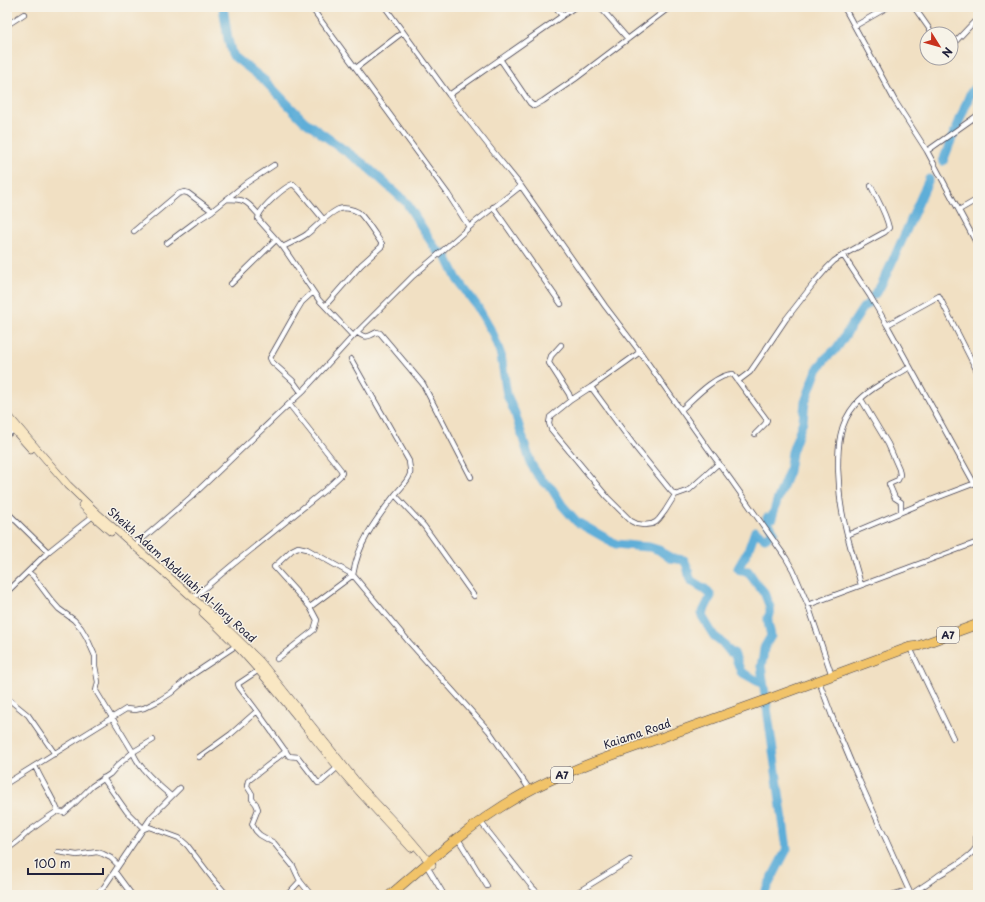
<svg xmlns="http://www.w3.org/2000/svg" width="985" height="902" font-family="'Playpen Sans',sans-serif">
<rect width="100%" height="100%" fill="#f7f3e8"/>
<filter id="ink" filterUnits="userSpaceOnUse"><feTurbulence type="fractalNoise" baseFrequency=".025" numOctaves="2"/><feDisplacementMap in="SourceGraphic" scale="8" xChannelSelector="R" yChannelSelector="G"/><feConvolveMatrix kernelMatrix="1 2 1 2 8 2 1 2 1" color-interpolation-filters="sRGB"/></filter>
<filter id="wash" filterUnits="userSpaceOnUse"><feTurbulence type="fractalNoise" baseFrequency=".012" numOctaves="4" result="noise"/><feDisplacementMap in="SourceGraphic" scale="16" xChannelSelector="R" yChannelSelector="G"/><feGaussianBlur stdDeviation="0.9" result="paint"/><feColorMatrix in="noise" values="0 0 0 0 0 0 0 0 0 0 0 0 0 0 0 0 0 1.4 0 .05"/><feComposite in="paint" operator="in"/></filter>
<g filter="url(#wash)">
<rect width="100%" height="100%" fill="#f1e0c3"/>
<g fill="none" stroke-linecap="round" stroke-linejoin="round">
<path stroke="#5eaed8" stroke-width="9" d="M223,7L228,39L232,55L264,80L304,121L365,165L406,202L437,251L445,254L457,279L477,306L493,334L501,355L507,395L515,413L531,464L536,472L542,480L552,489L562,505L577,522L616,544L635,546L649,547L659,550L670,558L684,560L687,566L690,579L693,582L705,589L711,596L702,614V616L714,636L722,642L730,652L734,653L741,672L763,684
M957,127L970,94L978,83
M943,161L954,133
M874,295L880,287L887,273L903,238L929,179
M763,895L787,849L761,666L763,657L764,648L771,636L768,622V617L770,614V607L764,592L756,583L748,571H741L738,568L748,551L755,531L765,538L774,532L768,523L767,518H772L777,501L789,471L792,452L803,421L805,402L817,370L826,358L837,348L863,308L869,303"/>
</g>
</g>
<g filter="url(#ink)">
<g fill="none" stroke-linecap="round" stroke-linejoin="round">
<defs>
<path id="street" d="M311,7L448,194L469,227
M385,7L449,95L495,154L521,186L605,306L640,352L709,450L731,480L786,558L793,570L808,605L832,676
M556,7L562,16
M600,7L628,39
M844,7L895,101L927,151L978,246
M914,7L933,34
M7,25L24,14
M855,26L888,7
M951,45L955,42L973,23
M500,59L530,103L534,106L543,101L575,79L670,7
M356,68L403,32
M449,95L562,16L575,7
M927,151L978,115
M227,199C246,199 247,202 259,215L258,219L283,247L319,300L353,336
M493,207L561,304
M959,210L978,199
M259,215C263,206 284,187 293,184L300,191L324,220
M134,231L178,194L184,192L188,193L212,211
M167,243L195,222L212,211L248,182L274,165
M283,247C290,243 300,239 307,234C316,227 330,212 339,209C344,207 353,209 358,212C364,216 377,237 382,244V246L361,265L325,306
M843,255L870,296L887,325L974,483
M231,284L276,240
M887,325L939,296L978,373
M357,332C365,339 368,337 377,332L380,333L423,384L471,477
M561,345L551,356L549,363L569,394L571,400
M640,352L591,387L571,400L550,417L549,423L551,429L607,497L631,521L637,524L644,525L652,524L656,522L659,519L665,511L675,495L689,490L719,463
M738,381L767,420L765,424L755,434
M591,387L636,448L671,491L675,495
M301,392L293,381L272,362L270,358L296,312L302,302L313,292
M861,399L888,444L899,469L900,475L898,480L889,484L895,498L901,502V512
M681,410C693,399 716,374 733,374L738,381L750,372L759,359L786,319L814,283L828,267L834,261L843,255L885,232L889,228C886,213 877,199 871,186
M7,435L15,429
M395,495L424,526L474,596
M7,512L48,552
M847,535L923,503L978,482
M134,546L190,498L289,404L304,390L357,332L413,276L440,253L474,223L521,186
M28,572L33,576L51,600L59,609L74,620L81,628L87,638L95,656V666L98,682L96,691L133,752C137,766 160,787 171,796
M861,585C854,559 845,532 841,505C839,493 839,481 838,468C838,445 839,424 855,405C870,387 891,379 910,367
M7,592L48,552L93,516
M193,598L231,566L325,490L340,476L342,473L341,470L289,404
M808,605L978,542
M310,607L274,567L292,550L298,547L307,549L353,575L409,642L489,731L530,790
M911,650L953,738
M277,659L314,630L317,620L310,607L353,575C358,543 375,521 394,496C399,489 408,482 410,474C411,470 409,465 409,461L351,359
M259,670L238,684L239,687L257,711L289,756C292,757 295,756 298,757L318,783L321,782L338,767
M820,684L835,724L851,762L911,895
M7,698L28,715L55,754
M286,751L248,781L247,786L252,794V799L256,804L258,809L252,824L256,831L260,835L274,843L293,866L300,881L311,895
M199,757L231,734L257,711
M35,766C42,782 52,796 58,811L64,813L73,805L92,786L110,774L117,766L133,752L153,740
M103,778L127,812L144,829L149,827L179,838L187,845L213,879L227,895
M7,783L126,709L135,710L144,708L160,700L171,693L189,677L237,645
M483,825L532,887L540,895
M460,842L487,886
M7,849C16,844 22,838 29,831C39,824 48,817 58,811
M58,852L77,855L97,852L103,854L111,858L118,865
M428,868L444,895
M115,872L132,895
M95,895L104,887L152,816L180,788
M287,895L300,881
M573,895L630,860
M892,895L909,890
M910,895C920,888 930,882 939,875C949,869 972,857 976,847V822L978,811"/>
<path id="secondary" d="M7,414L18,427L68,485L97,513L220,622L260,661L360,786L410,839L432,865
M7,422L31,449
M82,505L93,516L111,532
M203,613C254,659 294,714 337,766C361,795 386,821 411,848"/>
<path id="highway" d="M390,895C432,859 474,821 523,794C570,768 623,752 674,733C753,705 831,676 910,647L918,646L978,624"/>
</defs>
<use href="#street" stroke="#413e4f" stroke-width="6"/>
<use href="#secondary" stroke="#413e4f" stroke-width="8"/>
<use href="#highway" stroke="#413e4f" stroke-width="10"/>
<use href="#street" stroke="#fff" stroke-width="4.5"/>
<use href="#secondary" stroke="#f9e7c3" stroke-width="7"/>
<use href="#highway" stroke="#f1c369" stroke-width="9"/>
</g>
</g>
<g text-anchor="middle" stroke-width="3" stroke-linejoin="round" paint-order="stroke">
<g fill="#f7f3e8" stroke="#62616f" stroke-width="1">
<rect x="937" y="627" width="22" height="16" rx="3"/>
<rect x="551" y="767" width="22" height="16" rx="3"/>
</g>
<g font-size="10" font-weight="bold" fill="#22223b">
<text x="948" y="639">A7</text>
<text x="562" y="779">A7</text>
</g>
<g font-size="11" fill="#22223b" stroke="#f7f3e8">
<text transform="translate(182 575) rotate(42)" y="4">Sheikh Adam Abdullahi Al-Ilory Road</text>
<text transform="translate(637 734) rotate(-19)" y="4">Kaiama Road</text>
</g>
</g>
<rect width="985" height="902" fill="none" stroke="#f7f3e8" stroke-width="24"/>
<g transform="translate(939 46) rotate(127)"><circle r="19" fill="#f7f3e8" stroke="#a29fa3"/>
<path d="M0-3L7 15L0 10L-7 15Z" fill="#c8321e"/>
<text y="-6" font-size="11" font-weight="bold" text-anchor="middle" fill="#22223b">N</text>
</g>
<path d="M28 868v6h75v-6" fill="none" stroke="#22223b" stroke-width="2"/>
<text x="34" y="868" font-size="12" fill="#22223b" stroke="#f7f3e8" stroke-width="3" paint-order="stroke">100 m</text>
</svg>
